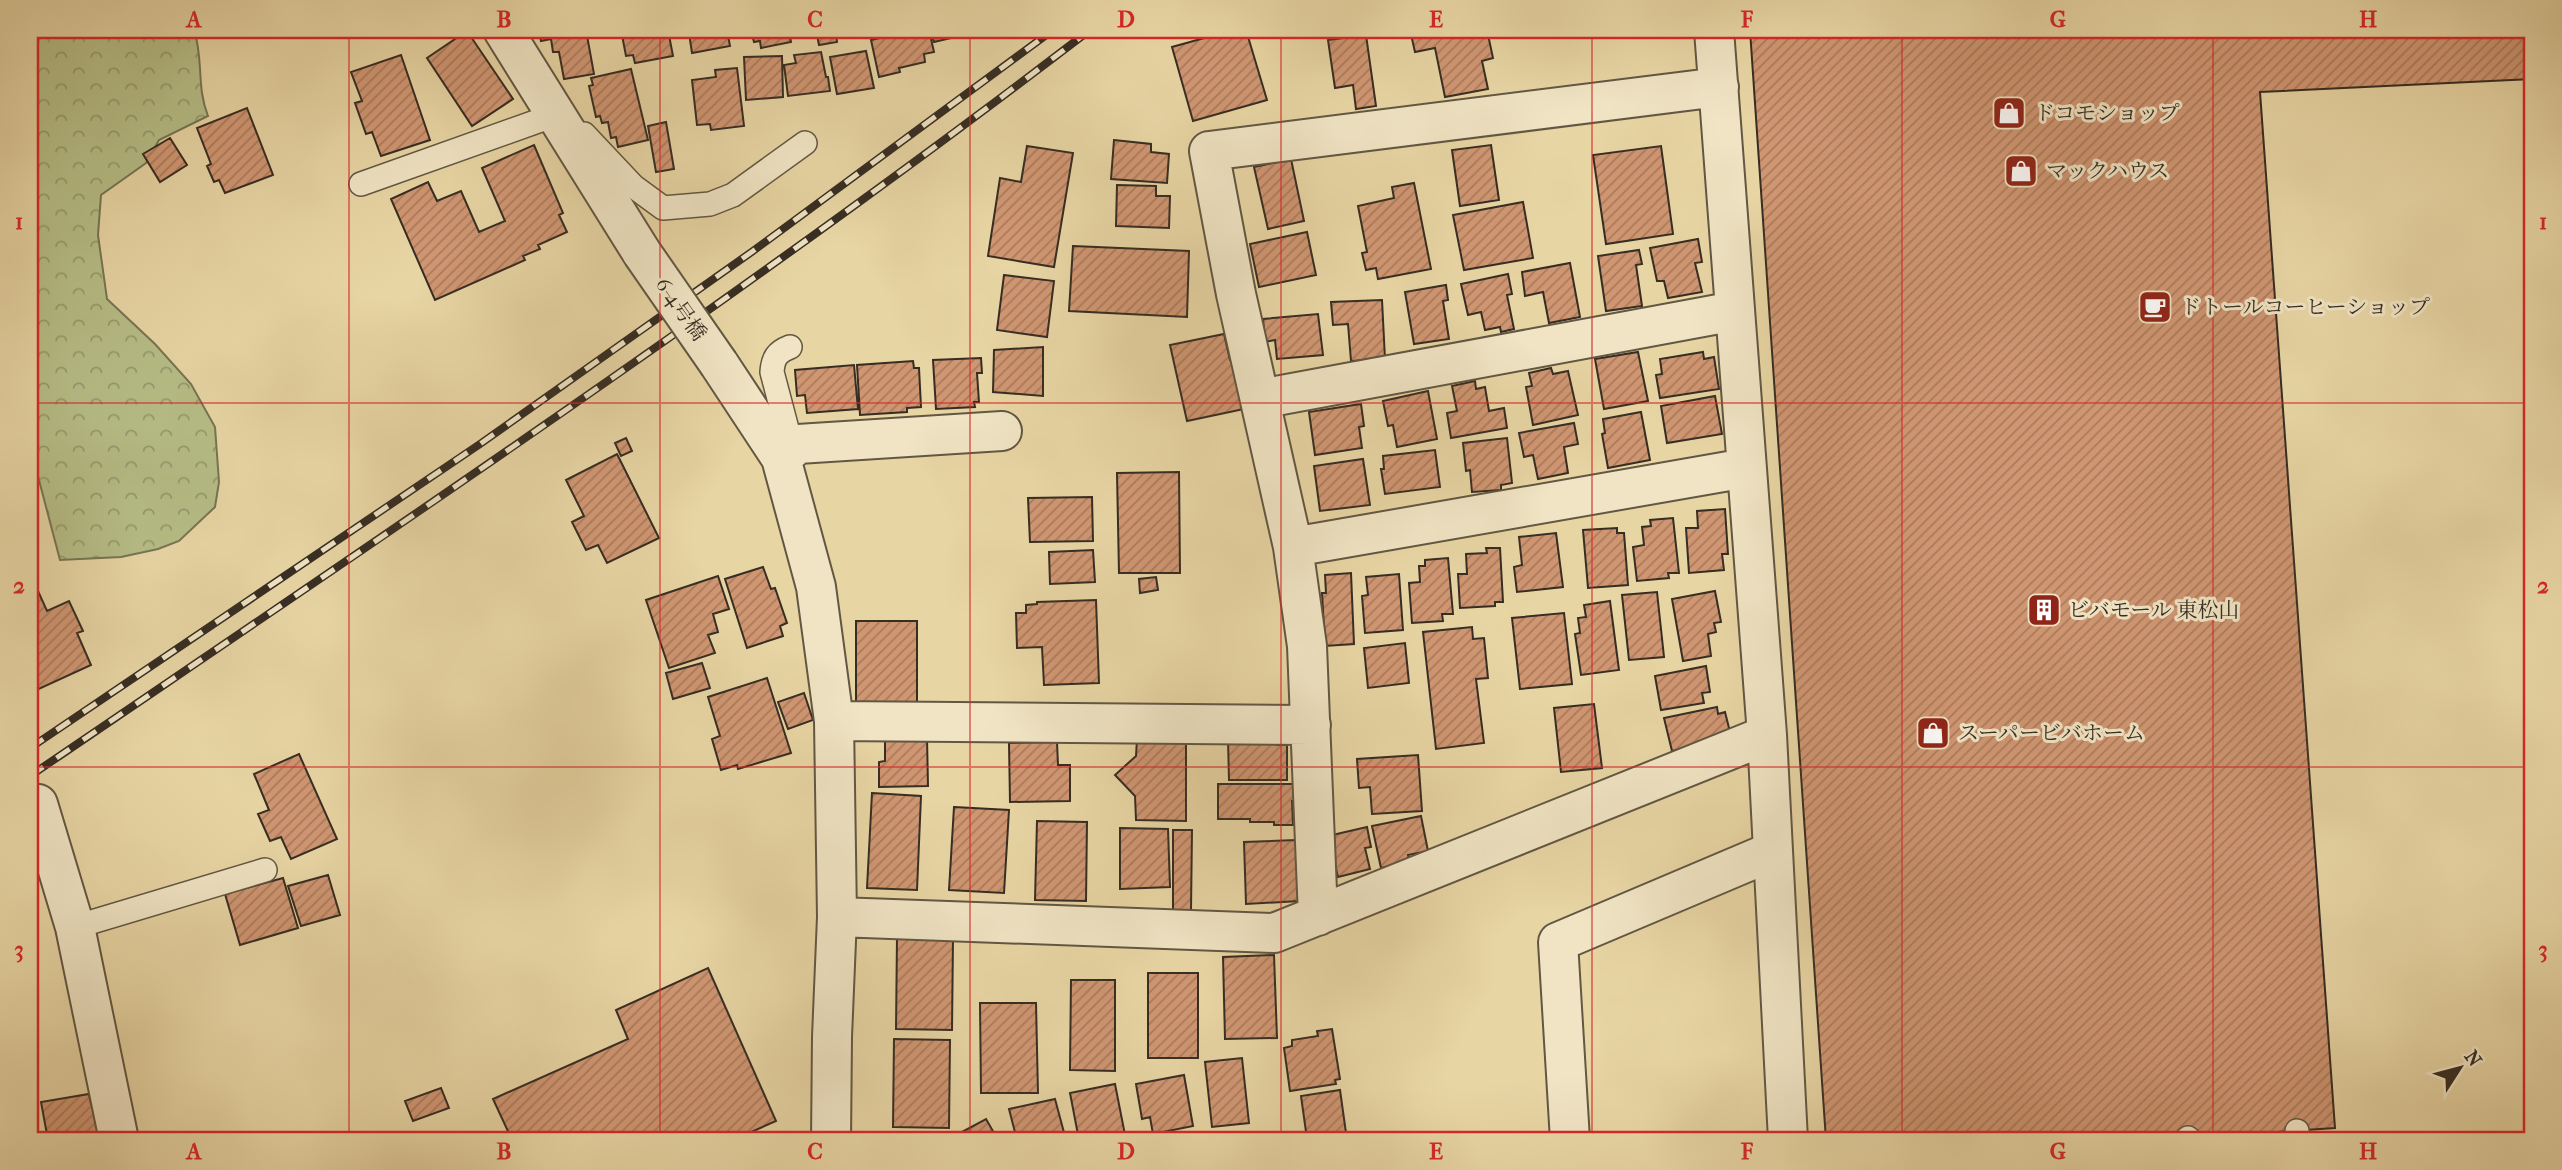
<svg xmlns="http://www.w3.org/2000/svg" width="2562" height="1170" font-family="'IM FELL French Canon','Noto Serif JP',serif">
<defs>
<pattern id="forest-crowns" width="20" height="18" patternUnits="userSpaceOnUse" patternTransform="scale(1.75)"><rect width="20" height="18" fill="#b6bd86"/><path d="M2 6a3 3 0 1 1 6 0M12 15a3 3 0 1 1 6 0" fill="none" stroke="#959a6d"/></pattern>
<pattern id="building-hatch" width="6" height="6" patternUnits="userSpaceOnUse" patternTransform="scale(1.75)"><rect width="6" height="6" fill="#d09672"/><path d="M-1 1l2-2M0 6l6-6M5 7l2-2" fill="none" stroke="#aa7b5d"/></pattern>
</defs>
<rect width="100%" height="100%" fill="#e8d5a4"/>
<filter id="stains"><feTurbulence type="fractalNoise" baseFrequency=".00286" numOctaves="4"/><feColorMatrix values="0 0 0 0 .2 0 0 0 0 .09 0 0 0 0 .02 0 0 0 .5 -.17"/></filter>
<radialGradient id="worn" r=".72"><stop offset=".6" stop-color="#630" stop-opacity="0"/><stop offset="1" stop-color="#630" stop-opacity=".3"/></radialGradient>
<path fill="url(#forest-crowns)" stroke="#767554" stroke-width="2" d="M30,30H194C204,60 196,86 208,116L159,140L146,163L101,195L98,235L107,299L155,344L191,384L215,427L219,482L215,507L179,541L158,549L121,557L60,560L30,446Z"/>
<path fill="url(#building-hatch)" stroke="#362d23" stroke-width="2" d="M539,30H586L594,74L564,79L559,52H553L551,39L541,41Z
M621,30H668L673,56L635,63L633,55L626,56Z
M680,30H727L730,46L692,53L689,33L680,34Z
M751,30H809L810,33L790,37L791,42L761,48L760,41L754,42Z
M816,30H855L836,33L837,42L819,45Z
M915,30H929L934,52L924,54L925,62L899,68L900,72L879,77L871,40Z
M931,30H949L951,38L934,42Z
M1233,30H1246L1267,100L1193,121L1172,47Z
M1410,30H1487L1493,58L1482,61L1488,89L1445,97L1435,48L1415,52Z
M1750,30H2532V79L2260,92L2335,1128L2155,1140H1826Z
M467,31L513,99L472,126L427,58Z
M1366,35L1376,106L1356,109L1353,85L1335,88L1328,40Z
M866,51L874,88L837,94L830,57Z
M821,52L826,77H828L830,91L788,96L784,65L796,63L794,55Z
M401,55L430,140L381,156L372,132L366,134L355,103L362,101L351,72Z
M782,56L783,97L746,100L744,57Z
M737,68L744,126L711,130L710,124L697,125L692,80L716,77L715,70Z
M631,69L648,140L618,147L616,137L611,138L608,122L602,123L600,116L596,117L589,86L593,85L591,78Z
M247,108L273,175L225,193L219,180L214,182L207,166L211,164L197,128Z
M666,122L674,169L656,172L648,126Z
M170,138L187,165L160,182L143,154Z
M1114,140L1151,144V152L1169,154L1167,183L1111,179Z
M534,145L563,213L559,215L567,232L538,245L540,249L523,256L525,260L435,300L391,199L428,182L437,201L461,191L479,232L505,221L482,168Z
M1491,145L1499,200L1460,206L1452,150Z
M1027,146L1073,153L1054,267L988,256L1000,178L1021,182Z
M1661,146L1673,234L1606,244L1593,155Z
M1291,159L1304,221L1268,229L1254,167Z
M1414,183L1431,269L1378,279L1376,268L1366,270L1362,253L1367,252L1358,206L1394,198L1392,187Z
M1117,185L1156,186V196H1170L1169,228L1116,226Z
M1523,202L1533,258L1464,270L1453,215Z
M1307,232L1316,275L1259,287L1250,244Z
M1698,239L1702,262L1695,263L1702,292L1668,298L1664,281H1657L1650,248Z
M1073,246L1189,251L1187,317L1069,311Z
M1639,250L1642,264L1636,265L1642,306L1606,311L1598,256Z
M1570,263L1580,317L1549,323L1543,292L1525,296L1522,272Z
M1508,274L1512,294L1507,295L1514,329L1501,332L1500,327L1485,330L1481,312L1468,315L1461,284Z
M1004,275L1054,281L1047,337L997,330Z
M1446,285L1448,300L1443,301L1449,339L1414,344L1405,292Z
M1382,300L1385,359L1351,361L1348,324L1333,325L1331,302Z
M1318,314L1323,355L1277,359L1275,340L1265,342L1263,319Z
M1224,334L1230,360H1233L1244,409L1187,421L1170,345Z
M1043,347V396L993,392L994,350Z
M1638,352L1648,401L1604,409L1595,359Z
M1703,352L1704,359L1714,357L1719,389L1660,398L1656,375L1662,374L1660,359Z
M981,358L982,373H977L979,402H974L975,407L936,409L933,360Z
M913,361L914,368H919L921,407L907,408V412L860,415L857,365Z
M854,365L858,409L807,413L805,395L797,396L795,370Z
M1551,368L1553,374L1568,371L1578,415L1533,425L1526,387L1532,386L1529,373Z
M1475,381L1476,389L1485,387L1489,411L1504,408L1507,428L1451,438L1447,413L1457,411L1452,386Z
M1428,391L1437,439L1397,447L1393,425L1388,426L1383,401Z
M1715,396L1722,434L1667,443L1661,406Z
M1361,404L1364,426L1359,427L1362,448L1315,455L1309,412Z
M1641,412L1650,460L1608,468L1602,434L1605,433L1603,419Z
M1574,423L1578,444L1564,447L1568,473L1538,479L1533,455L1524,457L1519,433Z
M626,438L632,451L621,456L615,443Z
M1507,438L1512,483L1501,485V490L1472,492L1470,470L1466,471L1463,443Z
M1435,450L1440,487L1385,494L1381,469H1384L1383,456Z
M617,454L659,538L607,563L598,545L586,550L572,522L584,516L566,480Z
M1363,459L1370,505L1320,511L1314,466Z
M1179,472L1180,573H1119L1117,473Z
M1092,497L1093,541L1030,542L1028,498Z
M1725,509L1728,554H1722L1724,570L1689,573L1686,528H1698L1697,511Z
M1673,518L1679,573H1668L1669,578L1637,581L1633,547L1644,545L1642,527L1651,526L1650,520Z
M1617,528V533H1624L1628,585L1588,588L1583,530Z
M1556,533L1563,587L1517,592L1514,567L1522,565L1519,537Z
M1486,548H1500L1503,602H1495V606L1460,608L1458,574H1467L1466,554L1487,553Z
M1093,550L1095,582L1050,584L1049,552Z
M1448,558L1453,614H1442L1443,621L1412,623L1409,583L1420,582L1419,566H1425V560Z
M763,567L771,589L775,588L787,623L780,626L783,636L747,648L725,579Z
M1351,573L1354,644L1325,646L1322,593H1326L1325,575Z
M1399,574L1403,630L1365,633L1362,596L1368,595L1366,577Z
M718,576L729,609L713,614L718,632L708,635L715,653L669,668L646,600Z
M1156,577L1158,590L1140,593L1139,579Z
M33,580L47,611L69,601L83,631L77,633L91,665L30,693V582Z
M1715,591L1721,622L1714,623L1716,632L1708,634L1711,656L1683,661L1672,599Z
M1657,592L1664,657L1629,660L1622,595Z
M1096,600L1099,683L1044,685L1042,647L1017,648L1016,613H1026V605L1037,604V602Z
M1610,601L1619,670L1581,675L1575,634L1580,633L1578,618L1586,617L1584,605Z
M1564,613L1572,684L1520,689L1512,618Z
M856,621H917V707L856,706Z
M1472,627L1473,639L1484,638L1488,678L1476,679L1484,743L1436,749L1423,632Z
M1405,643L1409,683L1368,688L1364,648Z
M702,663L710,688L673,699L666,673Z
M1706,666L1710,692L1702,693L1704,703L1661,710L1655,676Z
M767,678L791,753L738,769L737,765L721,770L712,739L720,736L708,697Z
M804,693L813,720L788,729L778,702Z
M1594,704L1602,768L1561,772L1554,708Z
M1717,707L1718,714L1725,712L1731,736L1717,742L1672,751L1664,718Z
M927,737L928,786L879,787V762L885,761V738Z
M1137,739L1186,740V821L1136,820L1135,796L1115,775L1136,756Z
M1278,739L1277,745H1287V780H1229L1228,740Z
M1057,742L1058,765H1070V801L1010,802L1009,743Z
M299,754L337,839L291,859L281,837L270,841L258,814L269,810L254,774Z
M1418,755L1422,811L1372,814L1370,787L1359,788L1357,759Z
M1218,784H1297L1296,801H1292L1293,825H1274V822H1250V819H1218Z
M872,793L921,796L917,890L867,888Z
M954,807L1009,810L1004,893L949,890Z
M1421,816L1428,851L1408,855L1410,862L1381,868L1372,826Z
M1037,821L1087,822L1086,901L1035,900Z
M1367,827L1371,847L1365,848L1370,869L1338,877L1328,836Z
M1120,828L1168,829L1170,887L1120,889Z
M1173,830H1192L1191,910H1173Z
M1296,840L1299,901L1246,904L1244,842Z
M328,875L340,915L301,926L288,886Z
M283,878L298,928L240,945L225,894Z
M897,937L953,938L952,1030L896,1029Z
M1274,955L1277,1038L1225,1039L1223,957Z
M708,968L776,1121L733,1140H512L493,1099L628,1039L616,1010Z
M1148,973H1198V1058H1148Z
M1071,980H1115V1071L1070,1070Z
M980,1003H1036L1038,1093H981Z
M1332,1029L1340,1079L1335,1080L1336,1084L1290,1091L1284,1048L1292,1046V1040L1318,1036L1317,1031Z
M894,1039L950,1040L949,1128L893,1127Z
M1242,1058L1249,1123L1212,1127L1205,1062Z
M1184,1075L1193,1126L1153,1134L1150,1117L1142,1119L1136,1084Z
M1115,1084L1126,1140H1079L1070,1093Z
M441,1088L449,1108L413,1121L405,1101Z
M1340,1090L1347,1140L1307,1139L1301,1096Z
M89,1094L91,1104L101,1102L107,1140H48L41,1102Z
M1055,1099L1066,1140H1017L1009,1109Z
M986,1119L998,1140H947Z
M1194,1133L1196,1140H1158Z"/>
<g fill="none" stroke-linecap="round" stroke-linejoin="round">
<defs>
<path id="service" d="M584,134L633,186L663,208L710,204L733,195L805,143
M361,184L555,115
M790,347C777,352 773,358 772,372L792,448
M75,927L265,870
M2297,1131L2298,1140
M2188,1138V1140"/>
<path id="minor" d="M503,30L642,253
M1714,30L1767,735L1788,1140
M719,364L781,458L816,587L834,721L837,917L832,1037L831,1140
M1260,399L1735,311
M781,458L798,444L1002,431
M1293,547L1746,468
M834,721L1311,725
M38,804L75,927L119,1140
M1318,916L1307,646L1293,547L1236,294L1209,151L1719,87
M837,917L1274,933L1767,735
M1570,1140L1558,942L1773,851"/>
</defs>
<use href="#service" stroke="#625743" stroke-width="26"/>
<use href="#minor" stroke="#625743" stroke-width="42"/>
<use href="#service" stroke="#f0e4c4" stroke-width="23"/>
<use href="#minor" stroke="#f0e4c4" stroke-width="38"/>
<defs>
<path id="rail" d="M30,748L480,444L753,251L1053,30
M30,776C387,533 747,293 1090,30"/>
</defs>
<use href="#rail" stroke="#362d23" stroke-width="8"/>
<use href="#rail" stroke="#f0e4c4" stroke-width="5" stroke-dasharray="16" stroke-linecap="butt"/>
<defs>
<path id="minor-bridge" d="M642,253L719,364"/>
</defs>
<use href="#minor-bridge" stroke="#625743" stroke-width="42" stroke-linecap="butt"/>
<use href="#minor-bridge" stroke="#f0e4c4" stroke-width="38"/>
</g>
<path fill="none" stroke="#d62828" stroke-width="2" stroke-opacity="0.55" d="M349,30V1140M660,30V1140M970,30V1140M1281,30V1140M1592,30V1140M1902,30V1140M2213,30V1140M30,403H2532M30,767H2532"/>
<defs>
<symbol id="shop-square" viewBox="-11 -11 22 22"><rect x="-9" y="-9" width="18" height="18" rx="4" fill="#8f2418" stroke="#f0e4c4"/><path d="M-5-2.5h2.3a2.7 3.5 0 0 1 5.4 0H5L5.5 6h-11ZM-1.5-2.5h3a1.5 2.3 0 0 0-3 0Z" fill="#fff"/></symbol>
<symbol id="cafe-square" viewBox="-11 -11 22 22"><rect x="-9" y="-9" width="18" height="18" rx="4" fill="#8f2418" stroke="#f0e4c4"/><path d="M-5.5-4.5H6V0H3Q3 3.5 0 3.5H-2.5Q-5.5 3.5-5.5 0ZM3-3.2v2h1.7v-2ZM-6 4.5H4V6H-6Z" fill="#fff"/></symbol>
<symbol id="building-square" viewBox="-11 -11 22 22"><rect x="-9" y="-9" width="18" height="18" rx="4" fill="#8f2418" stroke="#f0e4c4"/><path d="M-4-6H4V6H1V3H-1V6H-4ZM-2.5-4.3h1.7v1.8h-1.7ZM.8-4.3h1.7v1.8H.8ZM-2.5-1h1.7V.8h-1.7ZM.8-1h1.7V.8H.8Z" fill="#fff"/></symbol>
</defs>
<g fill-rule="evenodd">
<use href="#shop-square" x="1990" y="94" width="38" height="38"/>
<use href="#shop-square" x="2002" y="152" width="38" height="38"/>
<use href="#cafe-square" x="2136" y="288" width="38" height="38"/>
<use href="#building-square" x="2025" y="591" width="38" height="38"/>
<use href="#shop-square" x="1914" y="714" width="38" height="38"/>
</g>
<g text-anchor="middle" stroke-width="6" stroke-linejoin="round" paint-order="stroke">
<g font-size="21" fill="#362d23" stroke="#f0e4c4" text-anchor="start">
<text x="2034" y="120">ドコモショップ</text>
<text x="2046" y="178">マックハウス</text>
<text x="2180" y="314">ドトールコーヒーショップ</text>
<text x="2068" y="617">ビバモール 東松山</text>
<text x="1958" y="740">スーパービバホーム</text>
</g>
<g font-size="21" fill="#362d23" stroke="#f0e4c4">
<text transform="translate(681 309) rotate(55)" y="7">6-4号橋</text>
</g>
</g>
<rect width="2562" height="1170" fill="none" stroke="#e8d5a4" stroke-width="77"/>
<g transform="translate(2460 1068) rotate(54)" stroke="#f0e4c4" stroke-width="5" paint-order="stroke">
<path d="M0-5L12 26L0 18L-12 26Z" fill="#362d23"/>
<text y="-10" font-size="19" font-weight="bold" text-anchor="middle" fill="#362d23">N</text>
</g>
<rect x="38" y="38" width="2486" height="1094" fill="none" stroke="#d62828" stroke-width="2.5"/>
<g font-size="23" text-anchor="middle" font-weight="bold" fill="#d62828">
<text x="194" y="27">A</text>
<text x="504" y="27">B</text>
<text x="815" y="27">C</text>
<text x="1126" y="27">D</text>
<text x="1436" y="27">E</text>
<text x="1747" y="27">F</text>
<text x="2058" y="27">G</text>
<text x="2368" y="27">H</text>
<text x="19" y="229">1</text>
<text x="2543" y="229">1</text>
<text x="19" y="593">2</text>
<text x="2543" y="593">2</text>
<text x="19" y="957">3</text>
<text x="2543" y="957">3</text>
<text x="194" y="1159">A</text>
<text x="504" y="1159">B</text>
<text x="815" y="1159">C</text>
<text x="1126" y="1159">D</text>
<text x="1436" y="1159">E</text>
<text x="1747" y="1159">F</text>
<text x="2058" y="1159">G</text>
<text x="2368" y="1159">H</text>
</g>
<rect width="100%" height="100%" filter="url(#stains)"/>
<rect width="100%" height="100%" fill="url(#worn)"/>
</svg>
